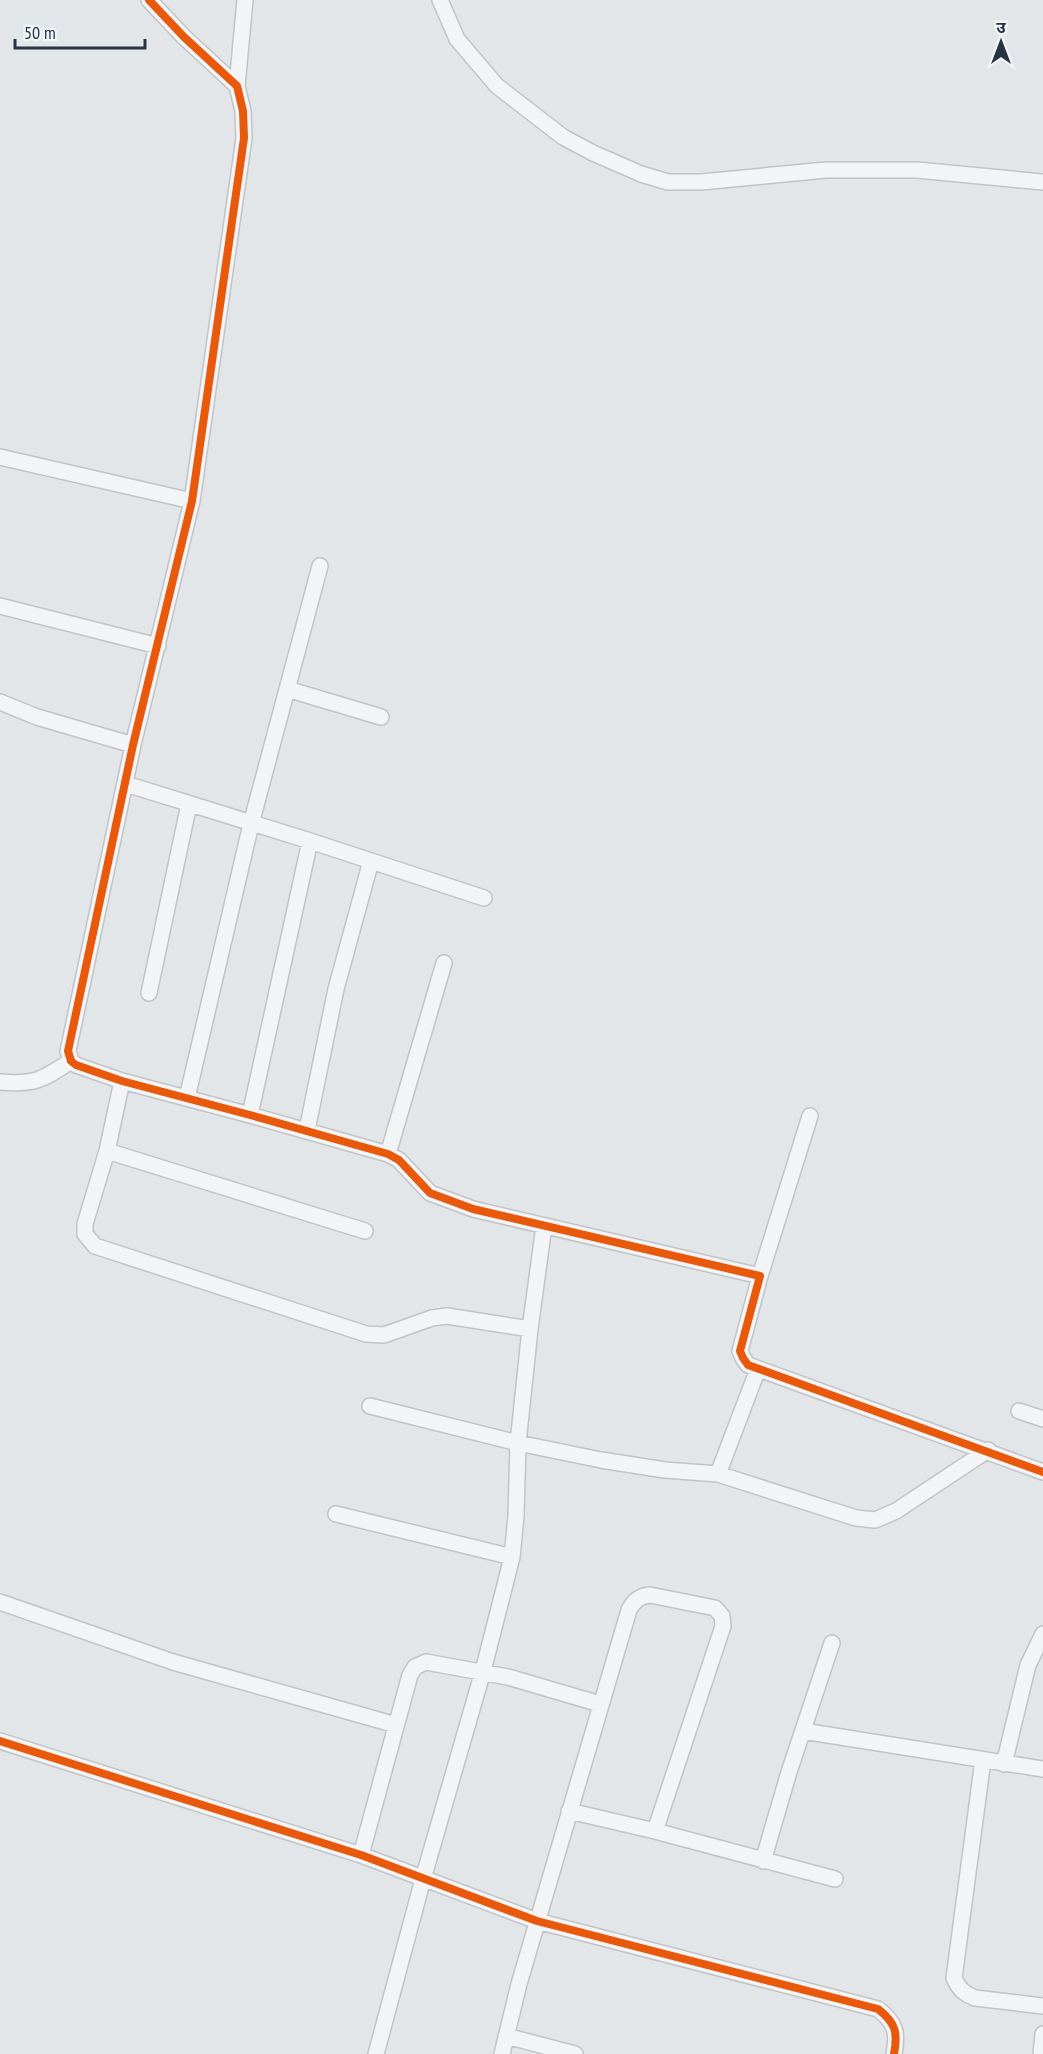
<svg xmlns="http://www.w3.org/2000/svg" width="1043" height="2054" font-family="'PT Sans Narrow','Noto Sans Devanagari',sans-serif">
<rect width="100%" height="100%" fill="#e3e6e9"/>
<g fill="none" stroke-linecap="round" stroke-linejoin="round">
<defs>
<path id="minor" d="M149,0L184,37L237,86L243,111L244,138L192,501L133,745L68,1051L71,1061L76,1065L122,1081L250,1115L388,1154L399,1160L430,1193L473,1209L760,1276L740,1351L743,1358L748,1365L1043,1472
M440,0L457,39L497,86L563,137L593,153L641,174L668,182H701L826,170H917L1043,182
M237,86L245,0
M0,457L192,501
M0,606L158,646
M287,689L381,717
M0,702L37,717L133,745
M126,784L310,841L484,898
M149,993L189,804
M122,1081L107,1151L85,1224V1234L95,1246L366,1334L384,1335L432,1318L447,1316L530,1329
M0,1082C35,1085 42,1080 71,1061
M187,1098L251,824L320,566
M250,1115L310,841
M307,1130L336,989L371,861
M107,1151L365,1231
M388,1154L444,963
M760,1276L810,1116
M370,1406L518,1443L601,1460L665,1470L718,1474L856,1518L875,1520L896,1511L988,1450
M1019,1411L1043,1419
M718,1474L758,1369
M336,1514L512,1557
M0,1602L173,1662L396,1725
M803,1731L1043,1769
M0,1741L361,1855L537,1921L878,2009C896,2023 898,2033 894,2054
M983,1760L954,1978C959,1989 964,1994 975,1998L1043,2006
M1004,1764L1028,1665L1043,1634
M569,1811L655,1831L835,1879
M361,1855L410,1675L415,1667L426,1662L508,1677L600,1704
M763,1861L789,1772L832,1643
M506,2036L575,2054
M376,2054L423,1879L483,1671L512,1557L516,1516L518,1443L530,1329L544,1226
M502,2054L519,1984L629,1610C634,1601 639,1596 650,1595L715,1608L722,1616L723,1626L655,1831
M1041,2054L1043,2034"/>
</defs>
<use href="#minor" stroke="#c1c4c7" stroke-width="18"/>
<use href="#minor" stroke="#f2f4f5" stroke-width="15"/>
<defs>
<path id="cycleway" d="M149,0L184,37L237,86L243,111L244,138L192,501L133,745L68,1051L71,1061L76,1065L122,1081L250,1115L388,1154L399,1160L430,1193L473,1209L760,1276L740,1351L743,1358L748,1365L1043,1472
M0,1741L361,1855L537,1921L878,2009C896,2023 898,2033 894,2054"/>
</defs>
<use href="#cycleway" stroke="#f1f4f8" stroke-width="11"/>
<use href="#cycleway" stroke="#e8590c" stroke-width="8"/>
</g>
<g transform="translate(1001 42)" stroke="#f1f4f8" stroke-width="4.5" paint-order="stroke">
<path d="M0-4.5L10 22L0 15L-10 22Z" fill="#283343"/>
<text y="-9" font-size="16" font-weight="bold" text-anchor="middle" fill="#283343">उ</text>
</g>
<path d="M15 39v9h130v-9" fill="none" stroke="#283343" stroke-width="3"/>
<text x="24" y="39" font-size="18" fill="#283343" stroke="#f1f4f8" stroke-width="4.5" paint-order="stroke">50 m</text>
</svg>
